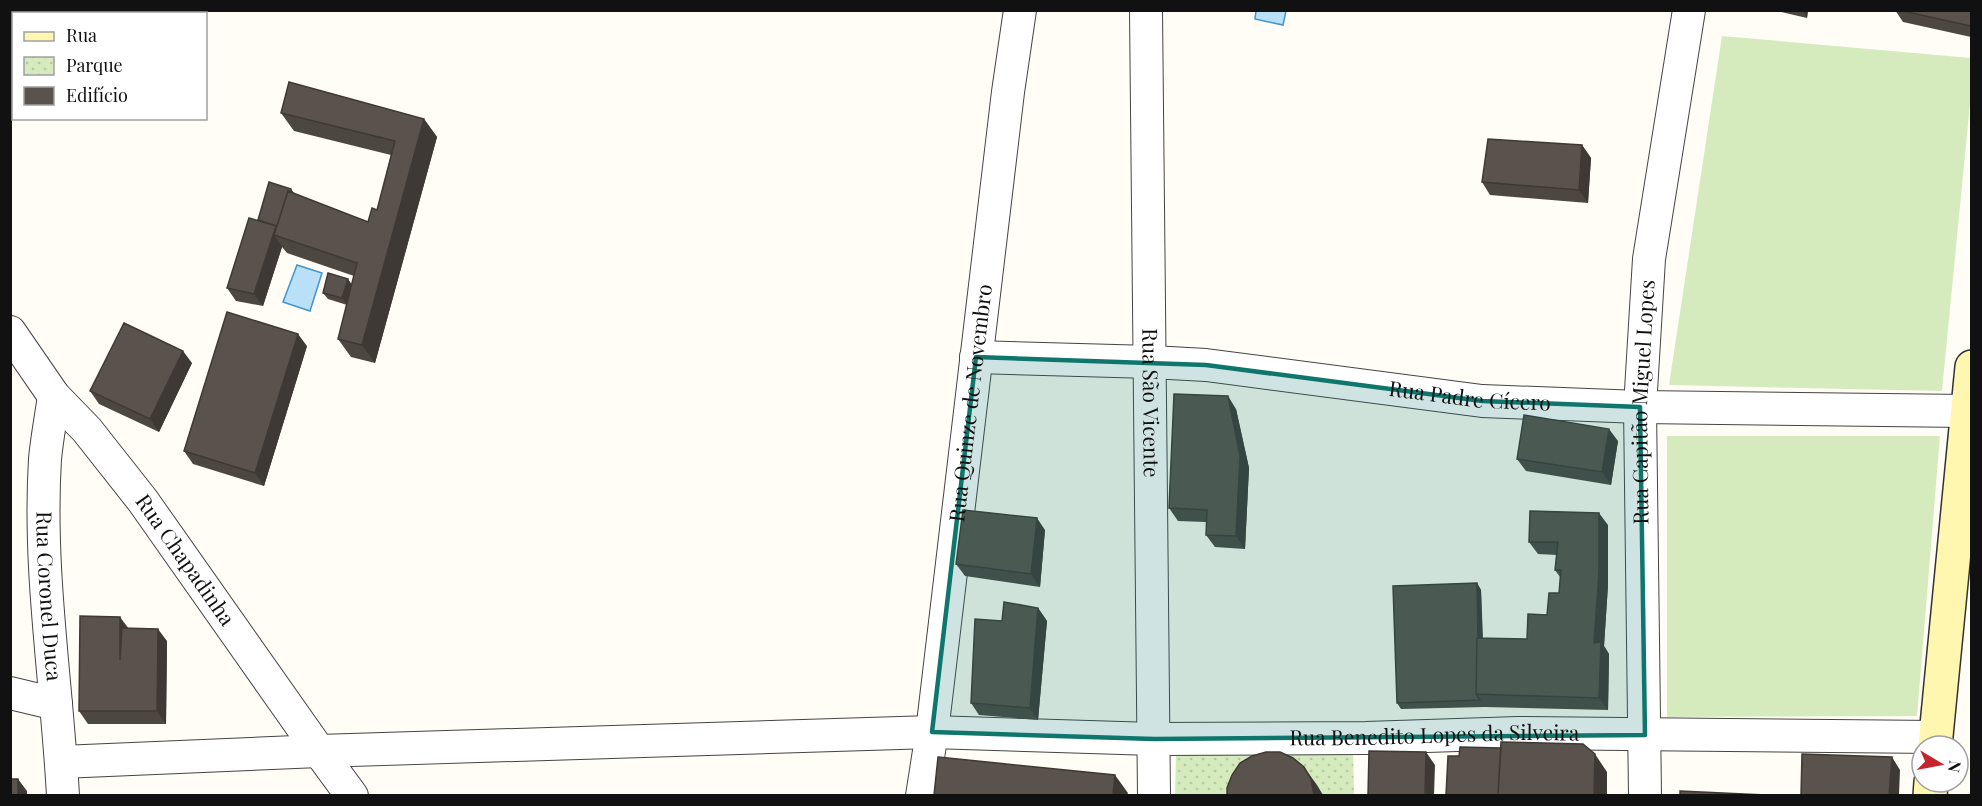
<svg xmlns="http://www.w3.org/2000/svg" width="1982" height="806" font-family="'Playfair Display',serif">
<defs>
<pattern id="park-dots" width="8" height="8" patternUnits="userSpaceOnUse" patternTransform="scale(1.5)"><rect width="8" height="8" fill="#d5ebbd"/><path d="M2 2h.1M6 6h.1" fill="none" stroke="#b6c8a1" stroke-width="1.8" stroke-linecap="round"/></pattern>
</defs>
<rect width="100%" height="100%" fill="#fffdf5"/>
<path fill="#d5ebbd" d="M1722,36L1971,58V93L1942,391L1669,385Z
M1667,436H1940L1917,716L1667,717Z"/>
<path fill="url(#park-dots)" d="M1176,751H1353L1354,795L1175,796Z"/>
<path fill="#b9e0f7" stroke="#3f96cf" stroke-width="1.5" d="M1256,11H1286L1283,25L1255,19Z
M297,265L322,273L310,311L283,302Z"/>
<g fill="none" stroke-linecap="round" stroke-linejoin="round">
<defs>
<g id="street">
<path id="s1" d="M1146,10L1154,796"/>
<path id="s2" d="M10,332L54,396L87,430L143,501L319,751L352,796"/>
<path id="s3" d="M976,357L1151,362L1206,365L1482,401L1640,407L1967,411"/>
<path id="s4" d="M54,396C51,417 47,438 45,459C38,572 57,683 63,796"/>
<path d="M10,693L56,704"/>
<path id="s5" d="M61,762L319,751L932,732L1154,739L1366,738L1518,733L1936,737"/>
<path id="s6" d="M922,796L932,732L1008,92L1020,10"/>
<path id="s7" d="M1645,796L1640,407L1649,259L1689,10"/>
</g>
<path id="secondary" d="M1935,746L1972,367
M1930,796L1931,782"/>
</defs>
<use href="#street" stroke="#444" stroke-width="34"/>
<use href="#secondary" stroke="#333" stroke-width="36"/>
<use href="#street" stroke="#fff" stroke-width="32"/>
<use href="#secondary" stroke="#fff6b0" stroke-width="33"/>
</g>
<path fill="#4d4742" d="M1772,10H1808L1807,18Z
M1895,10H1971V37L1903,22Z
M281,113L424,119L437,137L375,363L351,357L338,339L347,305L328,299L323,293L348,279L352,285L354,276L287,253L282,247L263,306L236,301L227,288L258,221L291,189L295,194L368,222L377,210L391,155L294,131Z
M1582,145L1591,158L1588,203L1490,195L1482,182Z
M307,346L264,486L193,464L184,451Z
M192,363L159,432L99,404L90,391Z
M1236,409L1249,468L1245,549L1215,547L1206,535V522L1178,521L1169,508Z
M1618,441L1611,485L1526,471L1517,459Z
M1608,525V585L1604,646L1609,654L1608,710L1485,707L1401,709L1397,703L1477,583L1481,590L1483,638L1527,639L1547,615L1559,593L1560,577L1555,570L1557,555L1538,554L1529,542Z
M1045,530L1040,587L965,576L956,564Z
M1038,608L1047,621L1038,720L979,715L971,703L1002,621Z
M129,628L167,641L166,724H88L79,711Z"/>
<path fill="#3f3936" d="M1802,10H1808L1807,18Z
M424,119L437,137L375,363L362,345Z
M1582,145L1591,158L1588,203L1579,190Z
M276,226L285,238L274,235L282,247L263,306L254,294Z
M348,279L352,286L347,305L342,298Z
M298,334L307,346L264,486L255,473Z
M183,351L192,363L159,432L150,419Z
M1228,396L1236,409L1249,468L1245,549L1236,536Z
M1609,429L1618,441L1611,485L1602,472Z
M1599,513L1608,525V585L1604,646L1609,654L1608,710L1599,698L1594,643Z
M1037,518L1045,530L1040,587L1031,574Z
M1477,583L1481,590L1484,694H1480Z
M1038,608L1047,621L1038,720L1030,708Z
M120,617L129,629L120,660Z
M158,629L167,641L166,724L157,711Z
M1426,752L1435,765L1434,795H1425Z
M1595,754L1607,772V795H1594Z
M1892,757L1900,770L1899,795H1889Z
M1304,767L1317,785L1323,795H1314Z
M1115,775L1128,793L1127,795H1113Z
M18,779L27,791V795H18Z"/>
<path fill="#5a524d" stroke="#3f3936" stroke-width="1.5" d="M1898,10H1971V26Z
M289,82L424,119L362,345L338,339L357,263L274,235L288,191L368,222L372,208L377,210L395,141L281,113Z
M1488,139L1582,145L1579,190L1482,182Z
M269,182L291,189V192L288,191L277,226L258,220Z
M249,218L276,226L254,294L227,288Z
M328,273L348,279L342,298L323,293Z
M227,312L298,334L255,473L184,451Z
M124,323L183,351L150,419L90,391Z
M1174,394L1228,396L1240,456L1236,536L1206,535L1207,510L1169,508Z
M1524,415L1609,429L1602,472L1517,459Z
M963,510L1037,518L1031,574L956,564Z
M1530,511L1599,513V572L1594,643L1601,642L1599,698L1476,694L1477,638L1527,639L1528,614L1547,615L1549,593H1559L1561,570H1555L1558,542H1529Z
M1477,583L1478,638H1477L1476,694L1480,700L1397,703L1393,586Z
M1004,602L1038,608L1030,708L971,703L975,619L1002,621Z
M80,616L120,617V660L122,628L158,629L157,711H79Z
M1501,742L1583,744L1595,754L1594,795H1498Z
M1460,747L1501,748L1498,795H1446L1448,756H1459Z
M1369,751L1426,752L1425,795H1368Z
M1266,752H1280L1293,758L1304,767L1311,779L1314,795H1227V788L1232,775L1240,763L1252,756Z
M1802,754L1892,757L1889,795H1801Z
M938,757L1115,775L1113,795H934Z
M10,779H18V795H10Z
M1680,791L1766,795H1680Z"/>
<path fill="#0f766e" fill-opacity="0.2" stroke="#0f766e" stroke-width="4.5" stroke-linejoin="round" d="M976,357L1206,365L1482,401L1640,407L1645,735L1154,739L932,732Z"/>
<g text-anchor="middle" stroke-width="6" stroke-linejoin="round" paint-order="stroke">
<g font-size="21" fill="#111" stroke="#fff">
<text dy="7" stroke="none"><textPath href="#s3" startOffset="496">Rua Padre Cícero</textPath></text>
<text dy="7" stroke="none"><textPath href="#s7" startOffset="394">Rua Capitão Miguel Lopes</textPath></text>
<text dy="7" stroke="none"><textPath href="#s6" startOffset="396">Rua Quinze de Novembro</textPath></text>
<text dy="7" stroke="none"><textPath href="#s1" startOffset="393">Rua São Vicente</textPath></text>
<text dy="7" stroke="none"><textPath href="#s2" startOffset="288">Rua Chapadinha</textPath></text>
<text dy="7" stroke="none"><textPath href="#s4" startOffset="201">Rua Coronel Duca</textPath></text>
<text dy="7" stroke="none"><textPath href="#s5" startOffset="1374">Rua Benedito Lopes da Silveira</textPath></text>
</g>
</g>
<rect width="1982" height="806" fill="none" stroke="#111111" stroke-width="24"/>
<rect x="12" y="12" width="195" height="108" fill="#ffffff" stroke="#a0a0a0" stroke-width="1.5"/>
<rect x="24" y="32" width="30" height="9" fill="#fff6b0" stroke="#a0a0a0" stroke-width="1.5"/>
<text x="66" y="42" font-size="18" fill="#111111">Rua</text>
<rect x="24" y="57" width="30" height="18" fill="url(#park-dots)" stroke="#a0a0a0" stroke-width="1.5"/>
<text x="66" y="72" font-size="18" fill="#111111">Parque</text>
<rect x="24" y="87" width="30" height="18" fill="#5a524d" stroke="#a0a0a0" stroke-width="1.5"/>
<text x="66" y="102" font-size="18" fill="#111111">Edifício</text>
<g transform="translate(1940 764) rotate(100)"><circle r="28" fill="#ffffff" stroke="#a0a0a0" stroke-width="1.5"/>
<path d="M0-4.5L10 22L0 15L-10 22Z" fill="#c4262e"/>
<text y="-9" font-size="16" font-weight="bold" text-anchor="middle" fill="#111111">N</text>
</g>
</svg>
